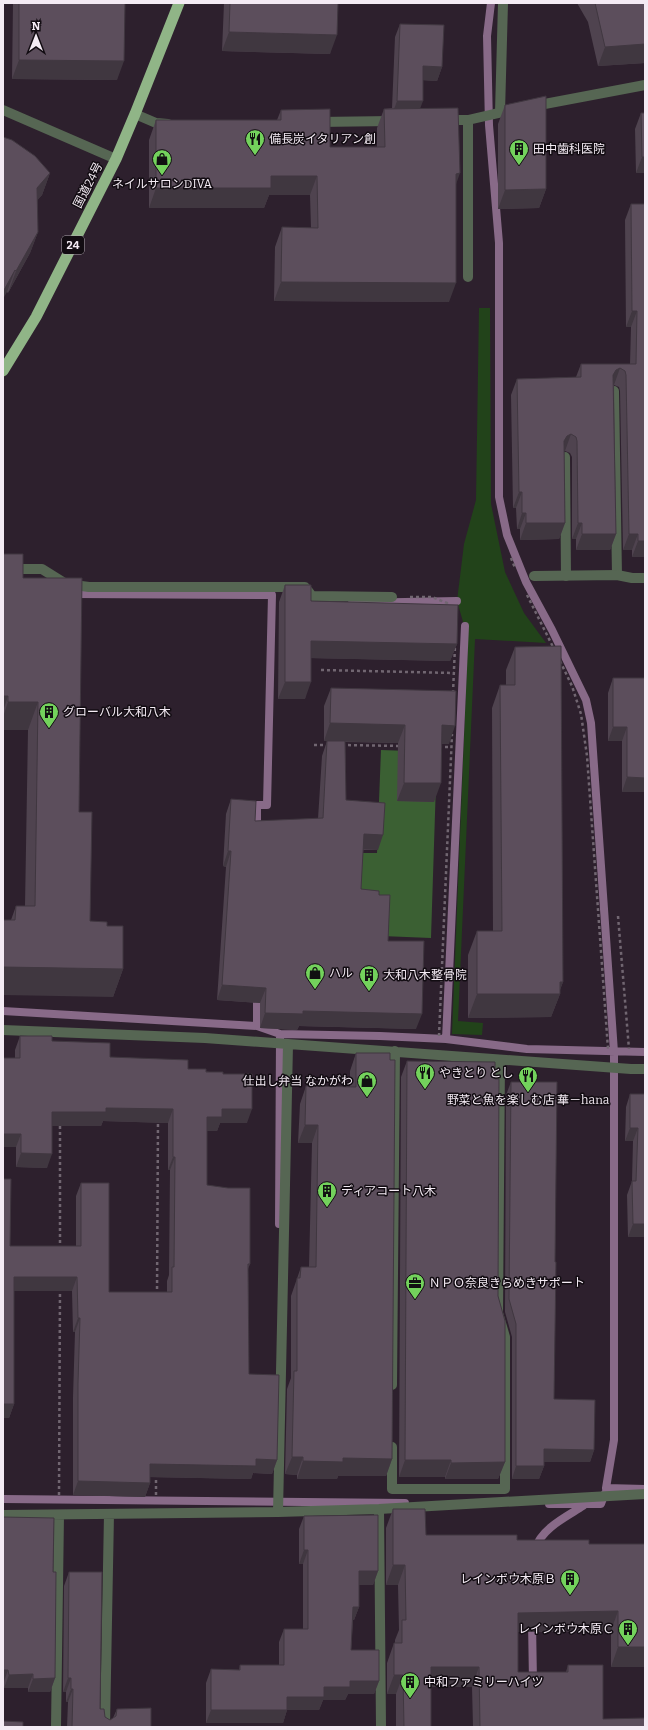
<svg xmlns="http://www.w3.org/2000/svg" width="648" height="1730" font-family="Bitter,'Noto Sans JP',serif">
<rect width="100%" height="100%" fill="#2d202d"/>
<path fill="#22431a" d="M479,308H490L491,504L505,572L524,613L546,643L475,639L458,1021L483,1023L482,1035L452,1034L468,639L457,601L464,544L476,500Z"/>
<path fill="#3b6033" d="M381,750L437,752L431,938L357,935L359,853H377Z"/>
<g fill="none" stroke-linecap="round" stroke-linejoin="round">
<path stroke="#886a88" stroke-width="8" d="M491,3L487,36L489,125L499,243V497L507,535L526,582L552,630L586,700L591,723L614,1052V1440L606,1488L645,1489
M72,594L272,595L267,805H257V831
M352,603L457,601
M257,993V1026
M3,1011L257,1026L280,1034L380,1036L446,1039L527,1049L645,1052
M446,1039L465,626
M279,1224L280,1037
M3,1499L405,1503
M549,1504H601L605,1493
M535,1549C542,1528 566,1517 583,1506
M532,1622L533,1682"/>
<path stroke="#716671" stroke-width="2.5" stroke-dasharray="3 3" stroke-linecap="butt" d="M511,558L515,568
M527,595L554,649
M410,597H432L447,603L446,606
M560,661L572,686L581,714L587,756L608,1049
M321,670L454,673
M453,693L455,646
M314,745H329
M342,745L401,746
M439,747H451
M618,916L629,1049
M439,1036L452,734
M60,1249V1124
M157,1295L158,1120
M59,1495L60,1288
M156,1495V1476"/>
<path stroke="#566653" stroke-width="10" d="M468,120V277
M614,391L617,575
M565,457L566,576"/>
<path stroke="#566653" stroke-width="10" d="M534,106L645,85
M500,112L503,3
M135,114L156,123L168,124
M446,120H468L516,109
M318,122L392,121
M3,569H42L66,584L89,587H305L312,596L392,597
M534,576L617,575L632,578H645
M3,1030L205,1038L631,1069H645
M392,1385L395,1051
M392,1447V1489H505V1337L498,1313L500,1060
M379,1509L381,1727
M278,1512L288,1045
M3,1515L278,1512L379,1509L645,1494
M56,1727L59,1515
M105,1727L109,1514"/>
<path stroke="#566653" stroke-width="10" d="M3,110L116,159"/>
<path stroke="#90b587" stroke-width="11" d="M3,371L36,317L116,159L135,114L179,3"/>
</g>
<path fill="#4f434f" d="M13,3H125L117,80L12,79Z
M224,3H338L330,54L222,51Z
M577,3H645V63L598,66L588,22Z
M400,24L442,67L437,81L423,80L420,108L456,184L449,302L274,301L275,247L282,227L311,228L310,195H269L264,208H149V140L156,120H277L281,110L330,147H377V128L384,109L392,108L395,37Z
M505,105L546,189L539,208L498,209V124Z
M641,113L645,173H636L635,129Z
M3,137L50,173L42,195L37,200L38,232L30,253L8,293L7,292Z
M631,204H645V557H632V550H623L620,391L619,387L614,385L616,534L610,550H576V539H572V457L570,453L565,451H564L565,523L559,539L520,540V529H517L516,508H513L511,395L517,379L576,377L581,364H630L631,327H626L625,220Z
M3,554L23,578L79,812L90,921L107,926L123,969L113,997L11,920L16,906H25L28,730H3Z
M285,585L311,601L457,644L450,661L311,658L305,699H278L279,602Z
M515,647L563,982L560,990V994L551,1017L468,1018V955L477,931H493L492,708L500,685H506V670Z
M613,678H645V792H622V741H608V693Z
M331,688L449,744H441L434,802L397,801L398,743L345,742L346,800L378,850H363L361,889L379,895L388,941L416,1029L299,1026L297,1030L260,1028V1003L217,1000L226,867L223,866L226,814L231,799L255,821L318,819L322,756L327,741H324V706Z
M20,1036L52,1041L110,1057L223,1074L247,1123H220L217,1131H207V1185L250,1264L248,1269L249,1374L277,1460L272,1474L253,1473L251,1479L150,1477V1483L145,1497L73,1495V1397L75,1332H73L72,1291H14V1404L9,1418L10,1246H76V1196L81,1183L109,1292H167V1281L169,1275L170,1170H168V1123L103,1121L101,1126H52L47,1168L16,1167V1147H3L15,1058V1050Z
M356,1053L392,1459L386,1476H338L337,1479H297V1475L285,1474L287,1389L291,1378V1296L301,1267H309L312,1143H298L300,1104L306,1086L350,1087V1071Z
M407,1061L498,1296L505,1462L498,1479H445V1477H399L401,1077Z
M511,1082L554,1399L594,1450L590,1462H544V1466L539,1479H512V1337L505,1312L506,1095Z
M630,1094H645V1244V1237H628L627,1195L632,1181L633,1141H625L626,1107Z
M393,1509L426,1535L589,1544H645V1667H611V1631L518,1632V1672H566L568,1665L603,1719L645,1727H473L472,1687H431V1727H396V1694H387V1663L394,1643H395V1640L399,1630L398,1585H386V1528Z
M304,1516L378,1571L373,1585H359V1607L354,1620H353L351,1650L379,1681L374,1694H348L345,1700H323L319,1710H287L283,1723H206V1683L211,1669L239,1670L240,1665H279V1642L284,1629H303V1564H299V1529Z
M3,1517L53,1572L55,1678L50,1692H28V1688H4Z
M69,1572L100,1709L105,1717L110,1720L113,1718L117,1709L151,1727H67L68,1702H66V1692H63L64,1586Z"/>
<path fill="#403740" d="M229,32L337,35L330,54L222,51Z
M645,44V63L598,66L605,47Z
M19,60L124,61L117,80L12,79Z
M423,66L442,67L437,81L418,80Z
M397,101H423L418,114L392,115Z
M642,157H645V173H636Z
M50,173L42,195L29,210L37,188Z
M460,173L453,193L456,174Z
M271,176H317L310,195H269L264,208H149L156,188Z
M546,189L539,208L498,209L505,190Z
M38,232L30,253L8,293L16,271Z
M15,270L7,292L3,299V292Z
M281,282L456,283L449,302L274,301Z
M632,311H637L631,327H626Z
M620,368L614,385L610,386L613,375L616,370Z
M571,434L565,451L561,452L564,441L567,436Z
M519,492H522L516,508H513Z
M522,513H526L520,529H517Z
M526,523H565L559,539L520,540Z
M578,523H582L576,539H572Z
M582,534H616L610,550H576Z
M629,534H638L632,550H623Z
M638,541H645V557H632Z
M311,641L457,644L450,661L305,658Z
M285,682H311L305,699H278Z
M3,696H8L3,711Z
M8,702H38L28,730H3V717Z
M330,723L405,725L398,743L324,741Z
M442,725L455,726L449,744H435Z
M613,727H627L622,741H608Z
M627,777L645,778V792H622Z
M404,783H441L434,802L397,801Z
M364,834L383,835L378,850L359,849Z
M228,851H231L226,867L223,866Z
M3,967L123,969L113,997L3,995Z
M560,982H563L558,994H560L551,1017L468,1018L477,994Z
M222,985L266,988L260,1003L217,1000Z
M303,1011L422,1014L416,1029L299,1026L297,1030L260,1028L265,1013Z
M106,1108L173,1109L168,1123L103,1121L101,1126H47L52,1112Z
M222,1109H252L247,1123H220L217,1131H202L207,1117Z
M305,1125H318L312,1143H298Z
M630,1128H638L633,1141H625Z
M3,1134H21L16,1147H3Z
M21,1153L52,1154L47,1168L16,1167Z
M173,1157H175L170,1170H168Z
M633,1224H645V1237H628Z
M14,1277H77L72,1291H9Z
M78,1318H80L75,1332H73Z
M3,1404H14L9,1418H3Z
M544,1449L594,1450L590,1462H539Z
M292,1457H303L297,1475L285,1474Z
M343,1458L392,1459L386,1476H338L337,1479H297L303,1461Z
M256,1459L277,1460L272,1474L253,1473L251,1479L145,1477L150,1464Z
M405,1460H451L445,1477H399Z
M505,1462L498,1479H445L451,1463Z
M516,1466H544L539,1479H512Z
M78,1481L150,1483L145,1497L73,1495Z
M304,1550H308L303,1564H299Z
M393,1565H405L398,1585H386Z
M359,1571H378L373,1585H354Z
M353,1607H359L354,1620H348Z
M618,1611L611,1631L511,1632L518,1613Z
M618,1647H645V1667H611Z
M431,1667H479L472,1687H424Z
M3,1670H8L3,1684Z
M33,1674L28,1688H4L9,1675Z
M394,1675H403L396,1694H387Z
M55,1678L50,1692H28L33,1679Z
M68,1678H71L66,1692H63Z
M350,1681H379L374,1694H348L345,1700H323L319,1710H283L287,1697L324,1687Z
M71,1689H73L68,1702H66Z
M211,1710H287L283,1723H206Z"/>
<path fill="#5c4e5c" stroke="#403740" d="M19,3H125L124,61L19,60Z
M230,3H338L337,35L229,32Z
M595,3H645V44L605,47Z
M400,24L444,25L442,67L423,66V101H397Z
M546,96V189L505,190V105Z
M458,108L460,173L456,174V283L281,282L282,227L318,228L317,176H271V188H156V120H281V110L330,109V147H385L384,109Z
M641,113H645V157H642Z
M3,137L12,140L35,156L50,173L37,188L38,232L16,271L15,270L3,292Z
M631,204H645V541H638V534H629L626,375L625,371L620,368L616,370L613,375L616,534H582V523H578L577,441L576,437L571,434L567,436L564,441L565,523H526V513H522V492H519L517,379L581,377V364H636L637,311H632Z
M3,554H23V578H82L79,812H92L90,921L107,922V926H123V969L3,967V920H15L16,906H35L38,702H8V696H3Z
M285,585H311V601L458,605L457,644L311,641V682H285Z
M561,646L563,982H560V994H477V931H502L500,685H515V647Z
M613,678H645V778L627,777V727H613Z
M331,688L456,691L455,726L442,725L441,783H404L405,725L330,723Z
M327,741H345L346,800L385,803L383,835L364,834L361,889L379,891V895H390L388,941H424L422,1014L303,1011V1014L265,1013L266,988L222,985L231,851H228L231,799L256,801L255,821L323,818Z
M20,1036H52V1041L110,1043V1057L188,1060V1069H206V1072H223V1074H252V1109H222V1117H207V1185L228,1188H250V1264H248L249,1374L279,1375L277,1460L256,1459V1466L150,1464V1483L78,1481V1383L80,1318H78L77,1277H14V1404H3V1179H11L10,1246H81V1183H109V1292H172V1267H174L175,1157H173V1109L106,1108V1112H52V1154L21,1153V1134H3V1058H20Z
M356,1053H390V1060H395L392,1459L343,1458V1462L303,1461V1457H292L294,1371H297V1278H300L301,1267H316L318,1125H305L306,1086L356,1087Z
M407,1061L495,1062V1079H499L498,1296L505,1321V1462L451,1463V1460H405Z
M511,1082H557L555,1262H556L554,1399L595,1400L594,1450L544,1449V1466H516V1324L509,1299Z
M630,1094H645V1224H633L632,1181H636L638,1128H630Z
M393,1509H425L426,1535H517V1540H589V1544H645V1647H618V1611L518,1613V1672H568V1665H603V1719L645,1718V1727H480L479,1667H431V1727H404L403,1675H394V1643H402V1620H406L405,1565H393Z
M378,1515V1571H359V1607H353L351,1650H379V1681H350V1687H324V1697H287V1710H211V1669L240,1670V1665H284V1629H308V1550H304V1516Z
M3,1517L54,1518L53,1572H56L55,1678L33,1679V1674L9,1675L8,1670H3Z
M69,1572H102L100,1709H104L105,1717L110,1720L116,1716L117,1709L151,1708V1727H72L73,1689H71V1678H68Z
M3,1721L23,1722V1727H3Z"/>
<defs>
<symbol id="restaurant-pin" viewBox="-11 -11 22 30"><path d="M0 17L-7.5 6A9.5 9.5 0 1 1 7.5 6Z" fill="#73d25c" stroke="#120c12"/><path d="M-5-6h1v4h1v-4h1v4h1v-4h1v5L-1.5 .5V6h-2V.5L-5-1ZM5-6V6H3V1.5H1.5Q1.5-4 5-6Z" fill="#111"/></symbol>
<symbol id="building-pin" viewBox="-11 -11 22 30"><path d="M0 17L-7.5 6A9.5 9.5 0 1 1 7.5 6Z" fill="#73d25c" stroke="#120c12"/><path d="M-4-6H4V6H1V3H-1V6H-4ZM-2.5-4.3h1.7v1.8h-1.7ZM.8-4.3h1.7v1.8H.8ZM-2.5-1h1.7V.8h-1.7ZM.8-1h1.7V.8H.8Z" fill="#111"/></symbol>
<symbol id="shop-pin" viewBox="-11 -11 22 30"><path d="M0 17L-7.5 6A9.5 9.5 0 1 1 7.5 6Z" fill="#73d25c" stroke="#120c12"/><path d="M-5-2.5h2.3a2.7 3.5 0 0 1 5.4 0H5L5.5 6h-11ZM-1.5-2.5h3a1.5 2.3 0 0 0-3 0Z" fill="#111"/></symbol>
<symbol id="office-pin" viewBox="-11 -11 22 30"><path d="M0 17L-7.5 6A9.5 9.5 0 1 1 7.5 6Z" fill="#73d25c" stroke="#120c12"/><path d="M-6-3h4V-5.5h4V-3h4V5H-6ZM-1-4.5V-3h2v-1.5ZM-6 0V1H6V0Z" fill="#111"/></symbol>
</defs>
<g fill-rule="evenodd">
<use href="#restaurant-pin" x="244" y="128" width="22" height="30"/>
<use href="#building-pin" x="508" y="138" width="22" height="30"/>
<use href="#shop-pin" x="151" y="148" width="22" height="30"/>
<use href="#building-pin" x="38" y="701" width="22" height="30"/>
<use href="#shop-pin" x="304" y="962" width="22" height="30"/>
<use href="#building-pin" x="358" y="964" width="22" height="30"/>
<use href="#restaurant-pin" x="414" y="1062" width="22" height="30"/>
<use href="#restaurant-pin" x="517" y="1065" width="22" height="30"/>
<use href="#shop-pin" x="356" y="1070" width="22" height="30"/>
<use href="#building-pin" x="316" y="1180" width="22" height="30"/>
<use href="#office-pin" x="404" y="1272" width="22" height="30"/>
<use href="#building-pin" x="559" y="1568" width="22" height="30"/>
<use href="#building-pin" x="617" y="1618" width="22" height="30"/>
<use href="#building-pin" x="399" y="1671" width="22" height="30"/>
</g>
<g text-anchor="middle" stroke-width="3" stroke-linejoin="round" paint-order="stroke">
<rect fill="#120c12" stroke="#b0a8b0" stroke-width="1" x="62" y="236" width="22" height="18" rx="3"/>
<g font-size="11" font-weight="bold" fill="#f4ebf4">
<text x="73" y="249">24</text>
</g>
<g font-size="12" fill="#f4ebf4" stroke="#120c12" text-anchor="start">
<text x="269" y="143">備長炭イタリアン創</text>
<text x="533" y="153">田中歯科医院</text>
<text x="162" y="188" text-anchor="middle">ネイルサロンDIVA</text>
<text x="63" y="716">グローバル大和八木</text>
<text x="329" y="977">ハル</text>
<text x="383" y="979">大和八木整骨院</text>
<text x="439" y="1077">やきとり とし</text>
<text x="353" y="1085" text-anchor="end">仕出し弁当 なかがわ</text>
<text x="528" y="1104" text-anchor="middle">野菜と魚を楽しむ店 華－hana</text>
<text x="341" y="1195">ディアコート八木</text>
<text x="429" y="1287">ＮＰＯ奈良きらめきサポート</text>
<text x="556" y="1583" text-anchor="end">レインボウ木原Ｂ</text>
<text x="614" y="1633" text-anchor="end">レインボウ木原Ｃ</text>
<text x="424" y="1686">中和ファミリーハイツ</text>
</g>
<g font-size="12" fill="#f4ebf4" stroke="#120c12">
<text transform="translate(88 185) rotate(-63)" y="4">国道24号</text>
</g>
</g>
<rect width="648" height="1730" fill="none" stroke="#f4ebf4" stroke-width="8"/>
<g transform="translate(36 36)" stroke="#120c12" stroke-width="3" paint-order="stroke">
<path d="M0-3L7 15L0 10L-7 15Z" fill="#f4ebf4"/>
<text y="-6" font-size="11" font-weight="bold" text-anchor="middle" fill="#f4ebf4">N</text>
</g>
</svg>
